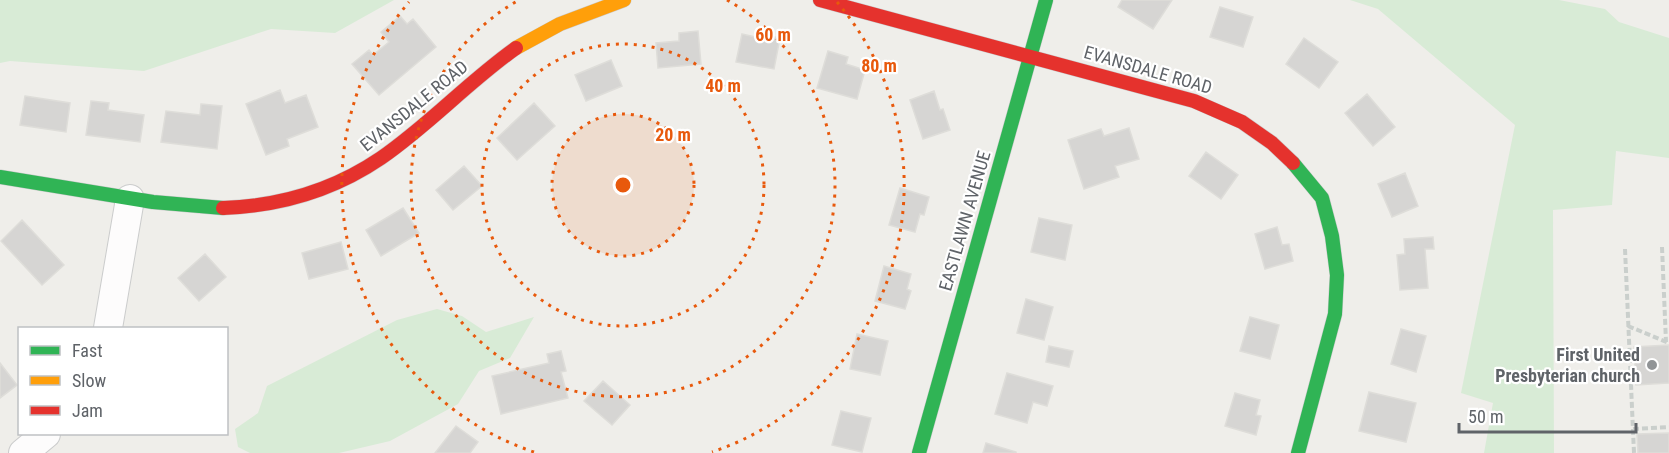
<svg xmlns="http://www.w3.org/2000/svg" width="1669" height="453" font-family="'Roboto Condensed',sans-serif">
<rect width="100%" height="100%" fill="#efeeea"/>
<path fill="#d8ebd6" d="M0,0H394L335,33L271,29L144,71L10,61L0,63Z
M1350,0H1559L1605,9L1619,22L1669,38V158L1616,151L1612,205L1553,210L1554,453H1484L1493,403L1461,393L1515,125L1378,9Z
M437,309L462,316L486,332L534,317L510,358L479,371L458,404L390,441L339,453H250L238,447L235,429L258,413L267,386L397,320Z"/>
<path fill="#d6d5d3" stroke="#deddd9" stroke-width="1.5" d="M1122,0H1172L1153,29L1118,7Z
M1220,7L1253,17L1243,47L1210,37Z
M400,16L407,24L413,19L436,47L379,95L352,64L369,50L373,55L389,42L381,32Z
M698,31L701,64L658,68L656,43L679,41V33Z
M742,34L760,38L761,34L780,38L774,69L736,62Z
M1304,38L1338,62L1319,88L1286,64Z
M828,51L848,57L846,64L865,70L857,99L817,88Z
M611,60L622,86L586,101L575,75Z
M280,90L285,103L306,95L318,127L287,139L289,146L266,155L246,104Z
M934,91L940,110L943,109L950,130L923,139L910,100Z
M1367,94L1395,127L1373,146L1345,113Z
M25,96L70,103L66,132L20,125Z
M91,101L109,103L108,110L144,115L140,142L86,135Z
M534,103L555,126L517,160L497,138Z
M201,104L222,106L217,149L161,142L166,111L200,115Z
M1129,128L1139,159L1115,166L1119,177L1084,189L1068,140L1101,129L1104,136Z
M1206,152L1238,175L1221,199L1189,176Z
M464,166L482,186L453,210L436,190Z
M1405,173L1418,206L1392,217L1378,184Z
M900,188L929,197L924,215L920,214L915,232L889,225Z
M403,208L419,233L381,256L366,230Z
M1039,218L1072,225L1065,260L1031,252Z
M22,220L64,265L42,285L1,241Z
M1277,227L1282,245L1289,244L1293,261L1265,269L1255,234Z
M1433,237L1434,249H1425L1428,288L1400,290L1397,255L1405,254L1404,239Z
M341,242L348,269L309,279L302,253Z
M205,254L226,277L199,301L178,278Z
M884,266L911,274L907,289L911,291L905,309L875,301Z
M1026,299L1053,307L1044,340L1017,333Z
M1250,317L1279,325L1270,359L1240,351Z
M1401,329L1426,336L1416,372L1391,364Z
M857,334L888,341L880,375L850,369Z
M1669,345V383L1636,385L1634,347Z
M1049,346L1073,351L1069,367L1046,362Z
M561,351L566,371L561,372L568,398L501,414L492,376L549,363L547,354Z
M0,363L17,385L0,398Z
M1007,373L1053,386L1047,406L1033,402L1027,423L995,414Z
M603,381L630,405L612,425L584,401Z
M1369,392L1416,403L1406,442L1359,431Z
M1235,393L1260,400L1256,415L1261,416L1256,435L1225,426Z
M841,411L871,418L862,452L832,445Z
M456,426L478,442L470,453H435Z
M1669,433V453H1638L1637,434Z
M986,443L1016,452V453H983Z"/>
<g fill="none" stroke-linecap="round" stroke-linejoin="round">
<defs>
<path id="street" d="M108,328L130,199
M23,453L46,434"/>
<path id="fast" d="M1293,163L1322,198L1332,236L1337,275L1335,314L1298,453
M0,177L153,202L223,208
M919,453L1046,0"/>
<path id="slow" d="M516,48L560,24L624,0"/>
<path id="jam" d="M820,0L1194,101L1242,122L1272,143L1293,163
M223,208C280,206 334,190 381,158C429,125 468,82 516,48"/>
</defs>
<use href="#street" stroke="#cbcccc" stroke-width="30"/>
<use href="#fast" stroke="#cacacb" stroke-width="15"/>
<use href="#slow" stroke="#cacacb" stroke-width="15"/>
<use href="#jam" stroke="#cacacb" stroke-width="15"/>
<path stroke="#cacfcc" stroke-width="4" stroke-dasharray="6 3" stroke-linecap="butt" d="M1662,247L1666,342
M1625,249L1634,453
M1628,326L1669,343
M1633,429L1669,427"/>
<use href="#street" stroke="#fdfcfc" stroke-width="28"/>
<use href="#fast" stroke="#30b455" stroke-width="14"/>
<use href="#slow" stroke="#ff9f0a" stroke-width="14"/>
<use href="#jam" stroke="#e5322d" stroke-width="14"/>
</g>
<circle cx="623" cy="185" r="71" fill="#e8590c" fill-opacity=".12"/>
<g fill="none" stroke="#e8590c" stroke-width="3" stroke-dasharray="3 6">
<circle cx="623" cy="185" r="71"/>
<circle cx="623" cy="185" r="141"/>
<path d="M727 0A212 212 0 1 1 519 0"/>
<path d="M534 452A282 282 0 0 1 409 2M837 2A282 282 0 0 1 712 452"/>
</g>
<circle fill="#919496" stroke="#fff" stroke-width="2" cx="1652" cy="365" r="6"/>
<g text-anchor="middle" stroke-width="4.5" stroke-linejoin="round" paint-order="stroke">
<g font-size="18" fill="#5f6368" stroke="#fff">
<text transform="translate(1148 70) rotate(16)" y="6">EVANSDALE ROAD</text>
<text transform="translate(414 106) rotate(-39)" y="6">EVANSDALE ROAD</text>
<text transform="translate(965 221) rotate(-74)" y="6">EASTLAWN AVENUE</text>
</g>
<g font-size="18" font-weight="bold" fill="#5f6368" stroke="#fff" text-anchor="end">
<text x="1640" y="361">First United<tspan x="1640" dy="21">Presbyterian church</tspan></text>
</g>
</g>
<circle cx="623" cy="185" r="9" fill="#e8590c" stroke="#fff" stroke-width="3"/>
<g font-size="18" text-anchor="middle" font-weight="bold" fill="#e8590c" stroke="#fff" stroke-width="4.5" stroke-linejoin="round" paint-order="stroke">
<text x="773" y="41">60 m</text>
<text x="879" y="72">80 m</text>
<text x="723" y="92">40 m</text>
<text x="673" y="141">20 m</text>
</g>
<rect x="18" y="327" width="210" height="108" fill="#ffffff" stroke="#bfc1c3" stroke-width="1.5"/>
<rect x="30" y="346" width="30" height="9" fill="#30b455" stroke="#bfc1c3" stroke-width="1.5"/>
<text x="72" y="357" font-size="18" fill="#5f6368">Fast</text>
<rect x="30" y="376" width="30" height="9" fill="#ff9f0a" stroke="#bfc1c3" stroke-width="1.5"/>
<text x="72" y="387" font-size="18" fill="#5f6368">Slow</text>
<rect x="30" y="406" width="30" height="9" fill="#e5322d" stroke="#bfc1c3" stroke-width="1.5"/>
<text x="72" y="417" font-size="18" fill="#5f6368">Jam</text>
<path d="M1459 423v9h177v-9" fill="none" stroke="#5f6368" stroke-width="3"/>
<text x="1468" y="423" font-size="18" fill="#5f6368" stroke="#ffffff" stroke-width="4.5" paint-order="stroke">50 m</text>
</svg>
